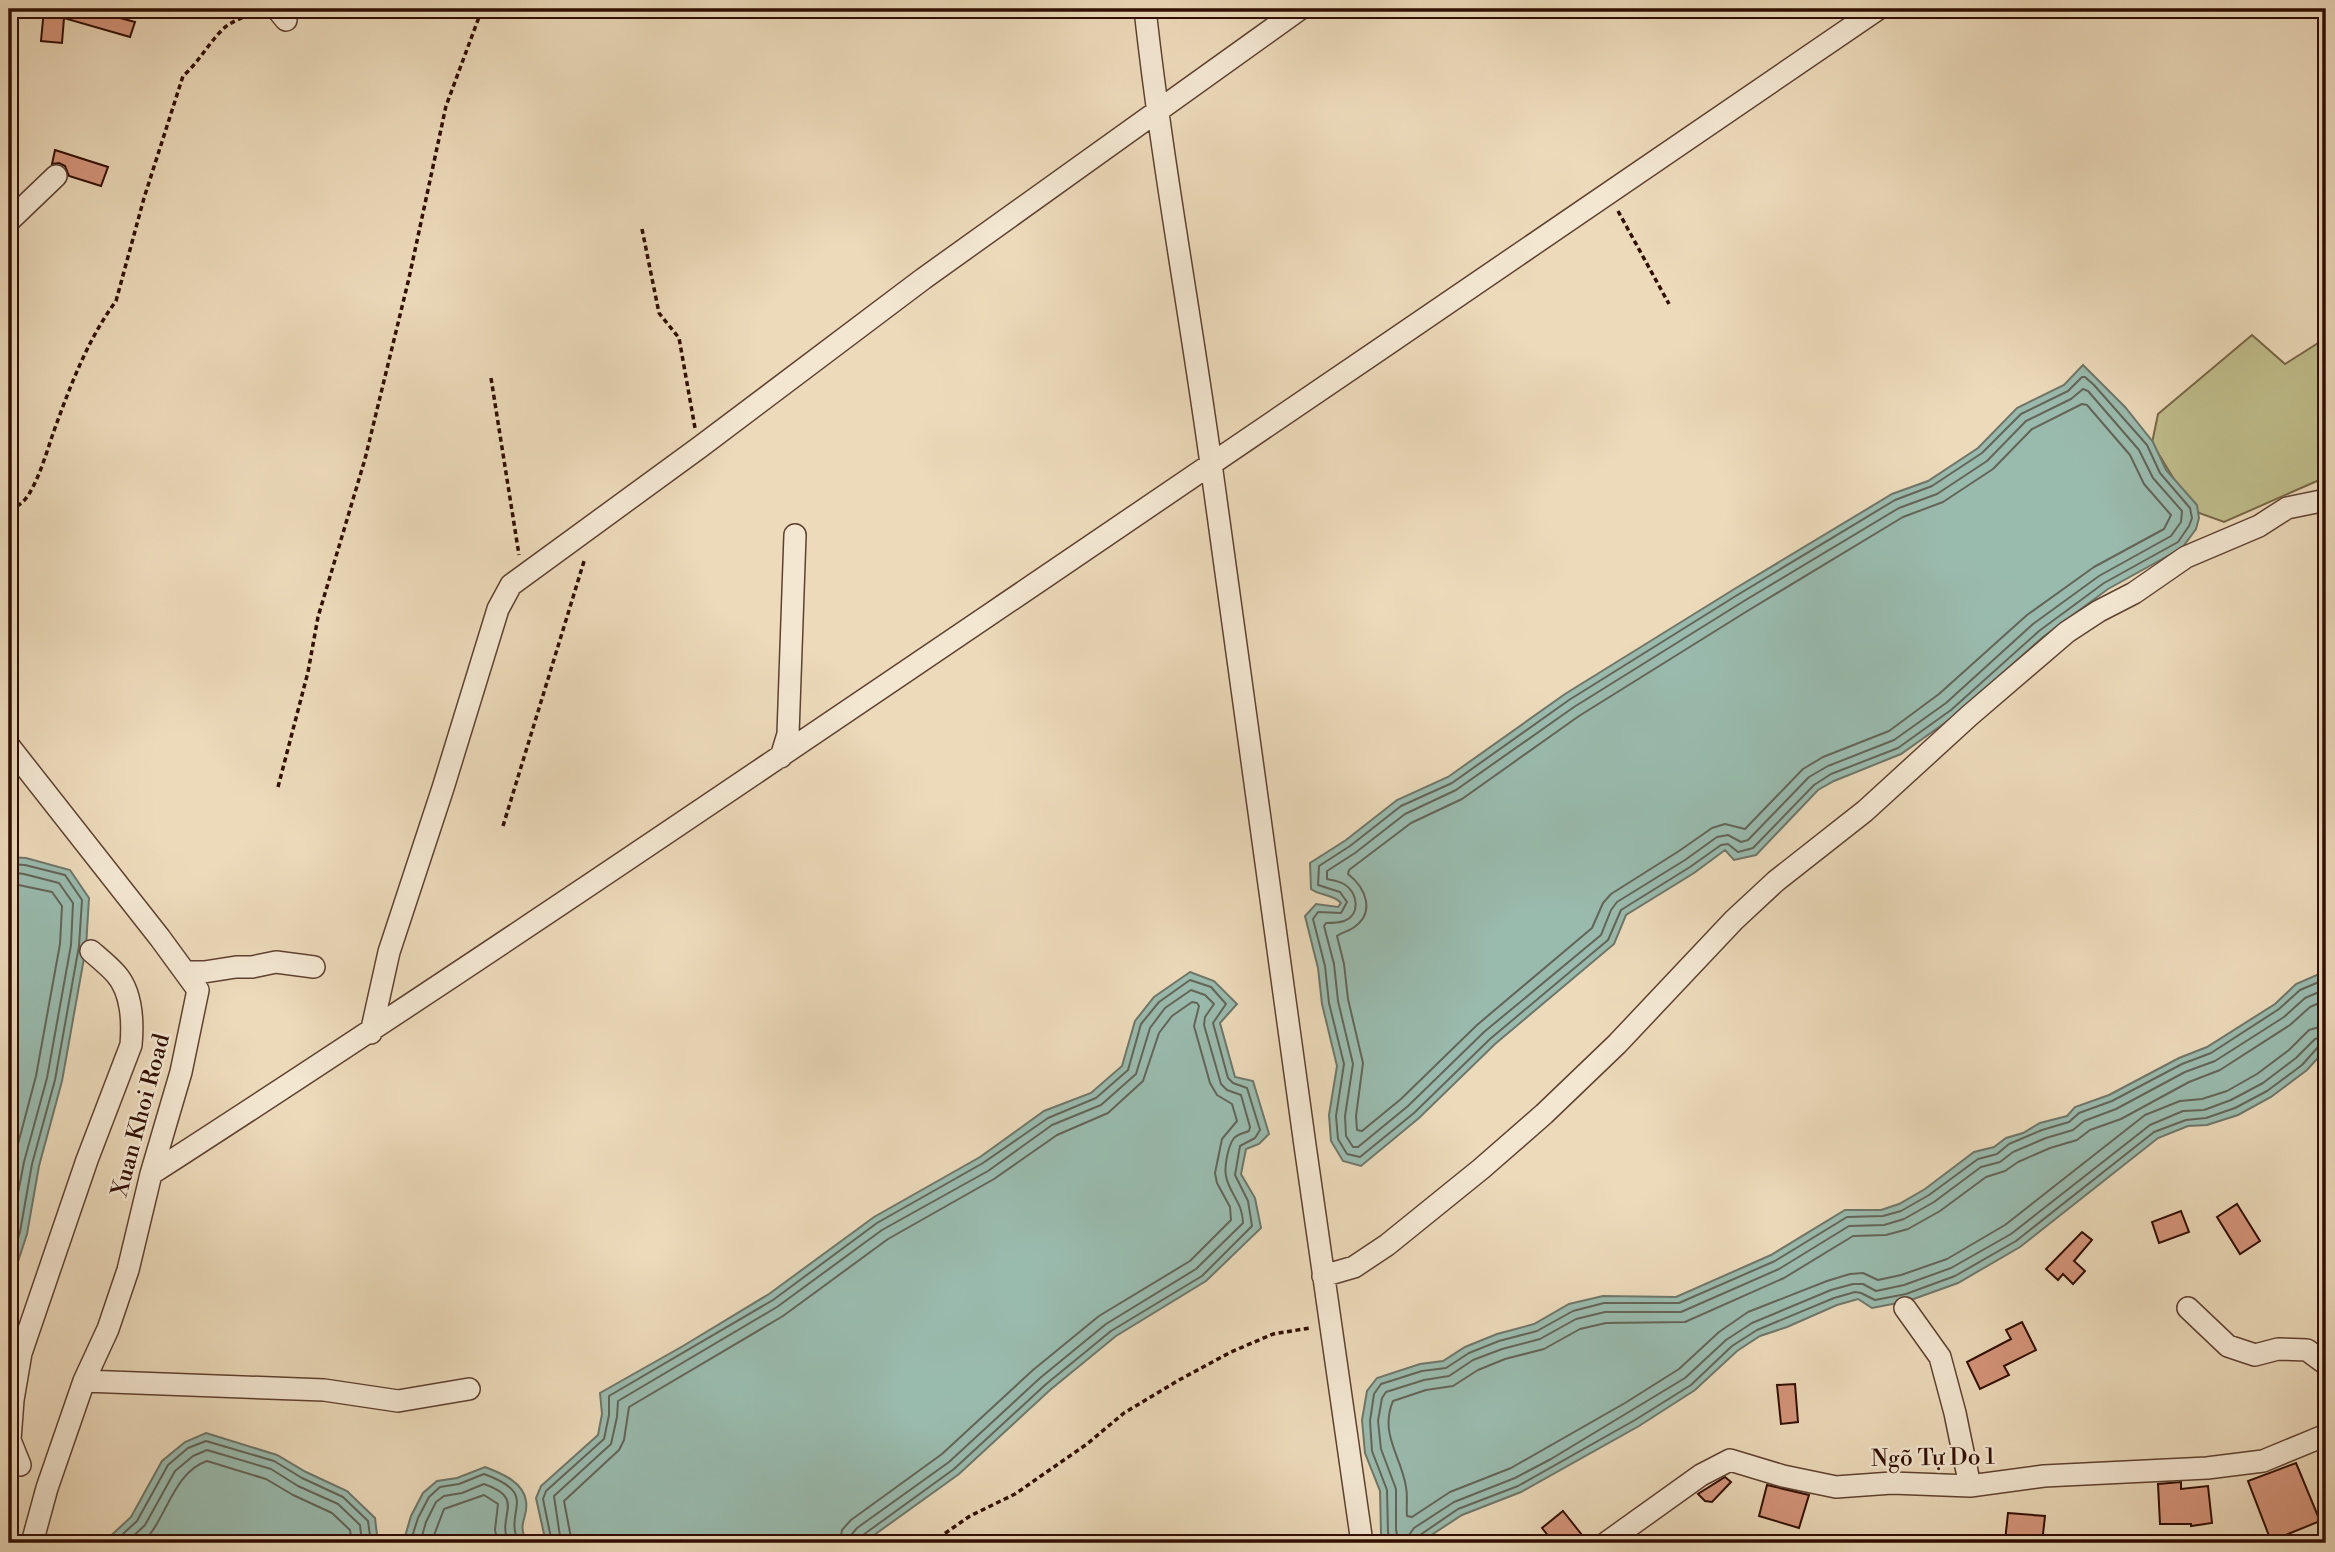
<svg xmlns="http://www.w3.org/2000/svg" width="2335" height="1552" font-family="'Libre Bodoni',serif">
<rect width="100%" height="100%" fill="#ecdaba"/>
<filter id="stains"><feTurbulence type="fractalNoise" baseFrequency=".00286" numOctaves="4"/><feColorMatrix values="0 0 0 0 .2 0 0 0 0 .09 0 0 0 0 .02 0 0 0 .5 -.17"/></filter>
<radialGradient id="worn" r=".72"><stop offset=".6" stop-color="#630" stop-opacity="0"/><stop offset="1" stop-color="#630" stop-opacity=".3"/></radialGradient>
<path fill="#bfbd8b" stroke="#786646" stroke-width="2" d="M2252,335L2285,364L2326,338V477L2224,522L2199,513L2183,494L2152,443L2158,414Z"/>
<path fill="#99bbae" stroke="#6f7669" stroke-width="2" d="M2083,365L2125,407L2153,442L2166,470L2197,505L2199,518L2196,529L2182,548L2108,589L2043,637L1956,715L1901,754L1834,781L1818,790L1756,855L1734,860L1725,850L1694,873L1626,915L1614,944L1495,1044L1419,1118L1361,1166L1343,1161L1331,1141L1329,1115L1337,1066L1322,1004L1318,968L1305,916L1316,904L1338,907L1341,903C1333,894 1320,896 1311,889L1310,863L1346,840L1397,800L1448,777L1565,694L1736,588L1892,494L1928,481L1978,448L2017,408L2064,385Z
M9,857L26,858L70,870L89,898L86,947L62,1081L39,1166L27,1234L9,1289Z
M2326,971V1049L2307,1070L2271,1097L2238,1115L2207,1125L2188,1126L2158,1138L2020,1247L1958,1283L1908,1301L1872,1308L1858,1299L1837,1305L1787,1327L1760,1336L1737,1351L1695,1390L1639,1426L1521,1492L1462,1515L1419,1543H1384L1381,1534L1380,1491L1365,1453L1362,1420L1367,1391L1377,1378L1420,1364L1443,1361L1465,1347L1497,1334L1534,1324L1569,1304L1603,1296L1676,1297L1771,1255L1845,1210H1881L1899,1204L1925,1189L1974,1152L1994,1147L2006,1138L2023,1133L2040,1123L2067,1116L2075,1107L2109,1095L2179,1058L2207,1047L2275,1004L2296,984Z
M1190,972L1214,981L1237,1004L1220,1023L1235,1077L1253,1081L1269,1134L1259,1144L1246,1149L1241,1174L1255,1198L1261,1228L1206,1281L1116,1336L1050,1390L959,1474L863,1543H546L536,1498L541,1486L598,1435L602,1414L600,1393L683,1346L769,1294L874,1217L980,1157L1044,1111L1091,1093L1122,1066L1135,1021L1154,997Z
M206,1433L277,1455L306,1472L347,1491L375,1518L378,1543H103L131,1517L162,1461L185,1442Z
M485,1467C500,1473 523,1481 526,1501C529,1519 516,1521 527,1543H403L411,1516L423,1493L437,1481L457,1478Z"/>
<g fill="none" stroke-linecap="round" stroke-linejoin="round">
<path stroke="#646458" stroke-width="2" d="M2082,377H2085L2094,385L2147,445L2160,473L2190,508L2192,518L2189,526L2178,542L2104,583L2039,631L1951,710L1898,748L1831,774L1814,785L1753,848L1738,852L1728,844L1721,845L1690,867L1621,910L1608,940L1490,1039L1414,1113L1360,1157L1347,1154L1338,1139L1336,1116L1344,1064L1329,1003L1325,966L1313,919L1318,912L1341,913L1347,902L1340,892L1318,885L1319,866L1350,846L1401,806L1452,783L1569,700L1739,594L1895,500L1932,486L1982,453L2021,414L2068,391Z
M2083,389L2088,391L2139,450L2153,478L2182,511L2181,522L2171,536L2099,576L2033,624L1946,703L1894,740L1828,766L1809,777L1748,840L1741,842L1728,835L1717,837L1685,860L1617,902L1611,910L1601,935L1484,1032L1408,1106L1358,1147H1353L1346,1136L1345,1116L1353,1064L1338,1001L1334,964L1324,926L1326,923C1332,923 1338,923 1344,921C1361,915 1358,892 1344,884C1339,881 1332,880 1327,879V871L1355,853L1405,814L1456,790L1574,707L1744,601L1899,508L1937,494L1987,461L2026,421L2071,399Z
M2082,404L2087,405L2130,455L2144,484L2171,515L2164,529L2094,567L2027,615L1939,694L1889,731L1823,757L1803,769L1745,829L1725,824L1712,828L1679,851L1611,894L1603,903L1592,928L1477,1025L1401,1099L1362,1131L1357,1130L1356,1116L1363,1063L1348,999L1344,964L1337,936C1342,932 1347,932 1353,928C1376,913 1366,888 1348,874L1349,870L1411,823L1462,799L1579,716L1749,610L1903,517L1943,502L1993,469L2032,429Z
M9,864L25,865L65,875L82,900L79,946L55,1080L32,1164L20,1232L9,1267
M9,872L24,874L59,883L73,903L71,945L47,1078L24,1162L9,1240
M9,883L52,892L62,906L60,944L36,1076L14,1159L9,1188
M2326,1000L2310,1007L2290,1025L2220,1070L2189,1082L2121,1119L2090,1130L2077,1140L2050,1148L2018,1162L2005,1171L1986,1177L1940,1211L1908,1229L1886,1235L1853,1236L1784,1278L1685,1322L1606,1323L1580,1329L1544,1349L1505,1359L1478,1370L1453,1386L1426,1390L1393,1401C1379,1434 1402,1458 1406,1487C1408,1497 1406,1506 1407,1516L1412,1517L1450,1492L1511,1468L1625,1403L1679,1369L1719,1332L1748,1312L1827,1281L1850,1274L1863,1273L1878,1280L1901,1275L1947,1259L2005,1225L2145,1115L2180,1101L2202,1099L2227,1091L2257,1074L2289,1050L2309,1030L2326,1025
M113,1543L137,1521L168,1465L188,1448L206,1441L274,1461L302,1478L343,1497L368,1521L371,1543
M126,1543L145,1525L175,1471L193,1456L207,1450L271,1469L298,1486L338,1504L360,1525L362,1543
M142,1543C167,1520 172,1473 207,1461L266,1479L293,1495L332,1513L350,1530L352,1543
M410,1543L418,1518L429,1497L440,1487L459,1484L484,1474C542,1495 502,1510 519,1543
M420,1543L426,1522L436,1502L444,1496L462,1493L484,1484C528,1499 495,1516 509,1543
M431,1543L444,1509L484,1495L498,1504L495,1530L498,1543
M552,1543L543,1499L546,1491L604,1439L609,1415V1396L773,1300L877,1223L983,1163L1048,1118L1096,1098L1128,1070L1141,1024L1159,1002L1190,980L1211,987L1226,1004L1213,1023L1228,1078L1233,1083L1247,1088L1260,1130L1255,1138L1240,1146L1235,1175L1248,1201L1252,1226L1202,1276L1111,1331L1045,1385L954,1469L863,1535L860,1543
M561,1543L554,1496L611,1444L617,1417L618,1401L777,1307L882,1230L988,1171L1052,1125L1101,1105L1136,1074L1150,1028L1165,1008L1191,990L1205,995L1214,1004L1205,1017L1204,1025L1221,1084L1227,1090L1241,1095L1250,1127L1249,1131C1244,1133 1238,1134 1234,1138C1228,1146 1224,1167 1226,1176C1229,1193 1243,1203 1243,1223L1196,1269L1106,1324L1040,1378L949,1462L857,1528L852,1534L851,1543
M572,1543L564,1501L619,1450L624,1440L629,1407L783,1316L888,1239L994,1179L1057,1135L1108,1113L1143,1081L1159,1033L1172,1016L1192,1002L1197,1003L1199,1006L1194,1026L1210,1083L1217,1095L1232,1104L1237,1121L1222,1139L1215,1173L1217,1183L1230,1207L1231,1220L1190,1261L1099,1316L1033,1370L942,1454L851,1520L842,1530L840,1543
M1390,1543L1388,1532L1387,1490L1372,1451L1370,1421L1374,1394L1381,1384L1422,1371L1446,1368L1469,1353L1499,1341L1537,1331L1573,1311L1604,1303H1679L1775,1261L1847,1217L1883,1216L1901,1211L1929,1195L1978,1159L1997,1154L2009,1144L2042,1130L2069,1122L2079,1113L2112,1101L2182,1064L2211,1053L2279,1009L2300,990L2326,979
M1399,1543L1396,1530V1489L1381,1449L1378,1421L1382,1398L1386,1392L1424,1380L1449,1376L1473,1360L1502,1349L1540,1339L1576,1319L1605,1312H1681L1779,1269L1849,1226L1884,1225L1904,1219L1934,1202L1981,1167L2000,1162L2013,1152L2046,1138L2073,1130L2084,1121L2116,1109L2185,1072L2215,1061L2284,1017L2305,998L2326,989
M1408,1543L1409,1535L1414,1528L1454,1502L1515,1478L1551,1459L1685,1378L1726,1340L1752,1323L1831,1290L1853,1284H1863L1876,1291L1904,1285L1951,1268L2011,1234L2150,1125L2183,1111L2204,1110L2231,1100L2263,1083L2296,1058L2315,1039L2326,1036
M1417,1543L1420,1535L1458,1509L1518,1486L1635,1420L1691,1385L1732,1346L1757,1330L1834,1298L1855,1292L1861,1293L1875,1300L1906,1294L1955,1276L2016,1241L2154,1132L2186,1120L2206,1118L2235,1108L2267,1091L2302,1065L2319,1046L2326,1045"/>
</g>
<path fill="#d5957b" stroke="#300e02" stroke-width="2" d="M44,9H87L135,22L130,37L64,18L62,43L41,41Z
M55,150L108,167L101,186L69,176L65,166L59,163L52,164Z
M2237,1204L2260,1241L2240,1254L2217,1217Z
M2181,1211L2189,1232L2159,1243L2152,1222Z
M2082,1232L2092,1240L2074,1261L2085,1271L2073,1284L2063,1274L2058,1280L2046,1269Z
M2022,1322L2036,1350L2004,1366L2009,1375L1980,1389L1967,1362L2011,1339L2006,1330Z
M1795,1384L1798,1422L1781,1424L1777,1385Z
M2296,1463L2320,1521L2271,1541L2248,1481Z
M1725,1477L1731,1482L1712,1502L1705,1501L1698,1494Z
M2181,1482V1489L2208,1486L2212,1523L2191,1526V1524H2160L2158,1484Z
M1767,1485L1809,1495L1799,1528L1759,1516Z
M1563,1511L1582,1535L1572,1543H1554L1542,1528Z
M2008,1513L2045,1516L2042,1543L2005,1541Z"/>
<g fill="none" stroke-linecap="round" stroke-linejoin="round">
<defs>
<path id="minor" d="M277,9L286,20
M1145,9C1162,164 1191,317 1212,471C1262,829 1309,1186 1362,1543
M9,221L56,176
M9,746L160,938L198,990L181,1072L151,1174L128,1270L108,1329L84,1381L47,1488L32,1543
M781,757L788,734L795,535
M185,972H204L236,967H252L276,962L314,967
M371,1033L389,952L443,788L498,609L511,585L700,447L923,279L1300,9
M151,1174C453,979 750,777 1048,575C1325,387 1602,198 1878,9
M1323,1276L1354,1267L1387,1245L1481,1169L1544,1114L1617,1044L1734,920L1776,881L1865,811L1969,716L2067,632L2099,611L2134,593L2186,557L2259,526L2287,508L2326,500
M1905,1308L1940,1357L1955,1413L1970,1486
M2188,1308L2228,1346L2255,1355L2278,1349L2307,1350L2326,1364
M84,1381L324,1390L398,1401L469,1389
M20,1465L10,1440L13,1400L21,1353L87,1160L131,1045C133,1023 132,992 116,974C109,966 99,958 91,951
M1606,1543L1701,1475L1730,1460L1783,1476L1836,1487L1892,1483L1970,1486L2044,1476L2207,1468L2263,1461L2326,1435"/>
</defs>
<use href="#minor" stroke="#5f4130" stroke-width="24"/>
<path stroke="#300e02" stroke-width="3.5" stroke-dasharray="5 3.5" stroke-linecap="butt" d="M1618,211L1669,304
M642,229L659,313L679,338L695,428
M491,378L519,555
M9,509C18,507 24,502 29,494C41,474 47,450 55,428C71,384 88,339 116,301L144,198L183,76C198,63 208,44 223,29C232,20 246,18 256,9
M278,787L308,672L318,617L365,459L409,278L446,106L482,9
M503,826L585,558
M931,1543L970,1516L1015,1494L1087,1444L1124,1413L1179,1380L1231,1352L1273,1334L1310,1328"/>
<use href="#minor" stroke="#f3e7d2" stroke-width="21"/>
</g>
<g text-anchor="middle" stroke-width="5" stroke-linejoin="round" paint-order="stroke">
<g font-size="23" fill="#300e02" stroke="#f3e7d2">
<text transform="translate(140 1115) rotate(-75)" y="8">Xuan Khoi Road</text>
<text transform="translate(1933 1457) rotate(-1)" y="8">Ngõ Tự Do 1</text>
</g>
</g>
<rect width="2335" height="1552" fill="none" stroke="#ecdaba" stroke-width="35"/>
<rect x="10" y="10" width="2314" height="1531" fill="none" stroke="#300e02" stroke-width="3.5"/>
<rect x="18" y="18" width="2300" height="1517" fill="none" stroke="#300e02" stroke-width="2"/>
<rect width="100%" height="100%" filter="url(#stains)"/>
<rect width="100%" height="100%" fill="url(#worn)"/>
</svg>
